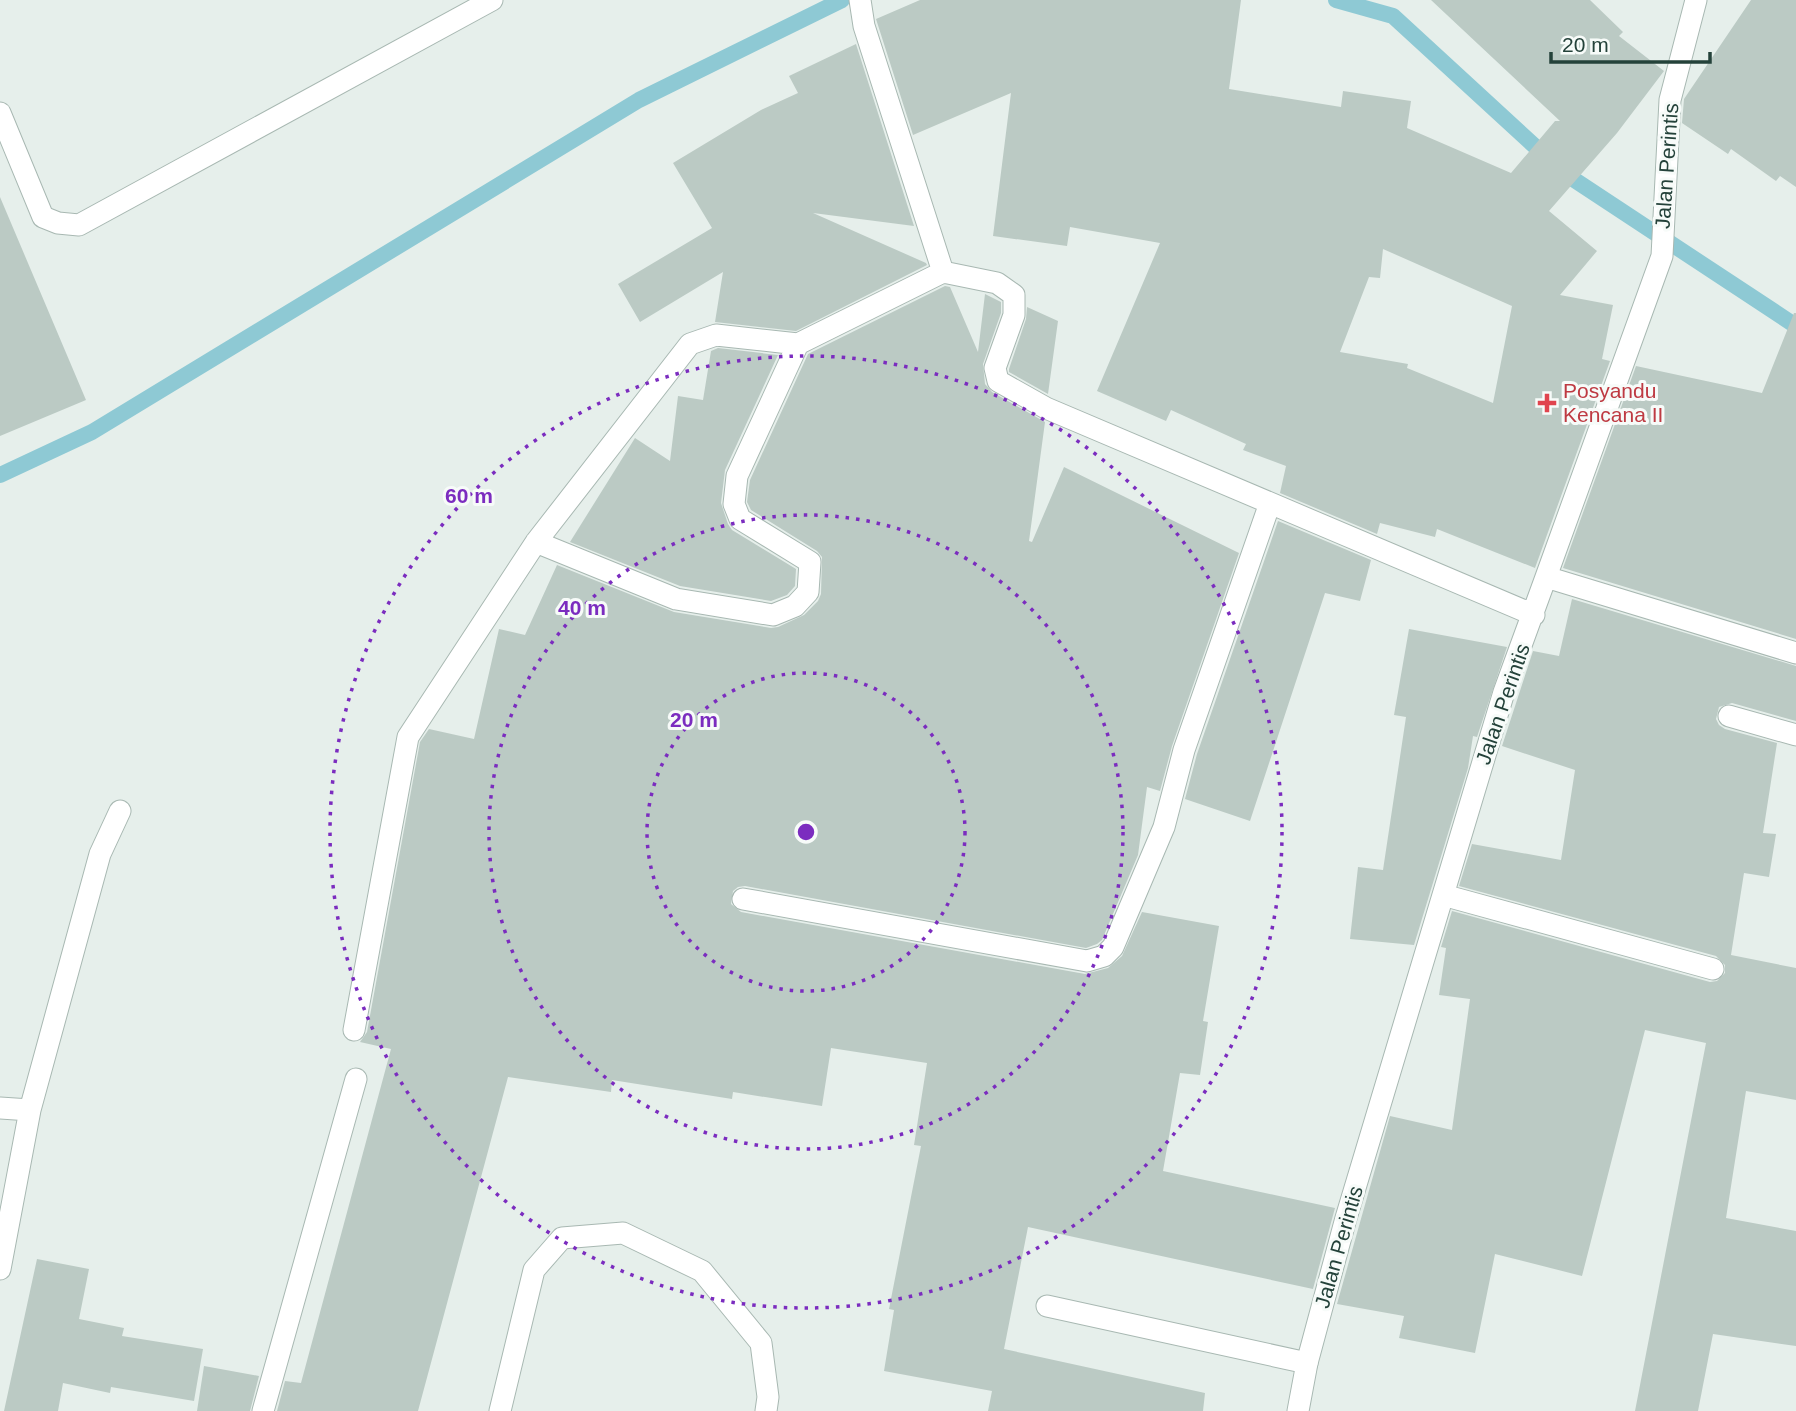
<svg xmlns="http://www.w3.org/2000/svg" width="1796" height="1411" font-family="Helvetica,sans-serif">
<rect width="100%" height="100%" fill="#e6efeb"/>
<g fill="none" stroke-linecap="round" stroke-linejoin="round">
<path stroke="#8ec9d4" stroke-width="16" d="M1336,0L1393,16L1564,173L1796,326
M0,475L92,432L639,100L842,0"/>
</g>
<path fill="#bbcac4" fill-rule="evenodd" d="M920,0H1241L1229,89L1341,107L1343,91L1411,101L1407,128L1511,173L1555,121H1560L1431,0H1590L1623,32L1619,36L1664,71L1617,133L1549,211L1597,251L1560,295L1613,305L1602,359L1610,361L1535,568L1437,529L1435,537L1380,523L1377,534L1280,493L1286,466L1243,450L1246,444L1171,410L1166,421L1097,391L1160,243L1070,227L1067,246L993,236L1011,93L913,135L876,19ZM1383,249L1512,306L1493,403L1407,368L1408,364L1340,352L1369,277L1380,278Z
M1751,0H1796V187L1780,176L1776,181L1731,149L1728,154L1682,123L1684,99Z
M856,44L914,226L813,213L926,263L927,265L796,331L715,322L723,272L640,322L618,284L712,228L673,163L761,110L798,93L789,76Z
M0,197L86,400L0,436Z
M945,286L950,287L978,352L985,294L1001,302V313L983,364L985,384L992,392L1045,422L1029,541L1032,542L1064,467L1239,553L1172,746L1160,791L1147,787L1138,855L1102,940L1097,944L1086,948L745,886L738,887L733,891L731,904L741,912L1085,974L1108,968L1122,956L1142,912L1219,926L1203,1021L1208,1022L1200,1075L1180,1073L1163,1171L1335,1208L1313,1289L1028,1227L1004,1349L1205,1393L1203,1411H988L992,1391L884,1371L894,1310L889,1309L921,1146L914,1145L927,1063L831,1048L822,1106L733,1092L732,1099L612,1080L611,1092L508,1077L418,1411H277L285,1381L301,1383L391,1049L360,1042L367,1032L420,742L429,729L474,739L499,629L525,635L557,565L674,612L771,628L778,627L804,615L818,601L821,594L822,557L817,551L751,510L747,502L750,480L808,354Z
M1027,307L1058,321L1048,394L1009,372V369L1026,319Z
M1794,313H1796V639L1563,568L1636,366L1762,393Z
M718,348L778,355L725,470L721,503L728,524L732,530L796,569L795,586L787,595L771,601L680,586L570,542L635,438L670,461L678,396L703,400L711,351Z
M1278,521L1371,560L1360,601L1325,593L1250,821L1185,799L1197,754Z
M1572,599L1796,666V721L1732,703L1719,707L1716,719L1719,725L1725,729L1777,743L1763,833L1776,834L1769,877L1744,873L1731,955L1796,968V1100L1746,1091L1726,1218L1796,1231V1346L1713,1334L1698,1411H1635L1706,1043L1645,1030L1582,1276L1495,1254L1475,1353L1399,1338L1404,1316L1337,1304L1390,1116L1452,1130L1470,999L1439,995L1446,948L1441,947L1452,911L1710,982L1717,981L1725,973V965L1716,956L1459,886L1472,844L1561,860L1575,770L1502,746L1533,651L1559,656Z
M1409,629L1507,647L1477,737L1473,736L1468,768L1414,945L1350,939L1358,867L1383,870L1406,717L1394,715Z
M37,1259L89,1269L79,1319L124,1328L122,1336L203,1349L194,1401L111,1387L110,1393L63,1383L58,1411H4Z
M204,1366L259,1376L250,1411H197Z"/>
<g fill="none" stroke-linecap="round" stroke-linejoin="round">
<defs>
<path id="service" d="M0,113L43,217L58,223L79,225L492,0
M0,1108L30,1110
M0,1269L30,1110L100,854L120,811
M1047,1306L1307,1363
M500,1411L534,1270L562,1238L623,1233L702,1271L761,1343L768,1397L766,1411"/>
<path id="minor" d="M860,0L864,26L943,272
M536,542L676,599L773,615L795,606L808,592L810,562L740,519L734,504L737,476L798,344
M1546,577L1796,653
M1729,716L1796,735
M1443,895L1713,969
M743,899L1087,961L1104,956L1113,947L1164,827L1184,750L1270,503
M354,1030L408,737L536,542L690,344L716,335L798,344L943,272L997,283L1014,295V315L995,368L998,381L1046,408L1534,615
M263,1411L356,1079
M1298,1411L1307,1363L1346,1218L1504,692L1546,577L1662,256L1670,100L1696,0"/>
</defs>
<use href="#service" stroke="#a8b8b2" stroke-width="23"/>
<use href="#minor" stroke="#a8b8b2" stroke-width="23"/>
<use href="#service" stroke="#fff" stroke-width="21"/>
<use href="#minor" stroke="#fff" stroke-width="21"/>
</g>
<g fill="none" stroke="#7b2cbf" stroke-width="3.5" stroke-dasharray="3.5 7">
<circle cx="806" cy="832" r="159"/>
<circle cx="806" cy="832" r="317"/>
<circle cx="806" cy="832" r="476"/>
</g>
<path fill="#e0444e" stroke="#f7fbf9" stroke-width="2.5" d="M1543.5 392.5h7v7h7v7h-7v7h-7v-7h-7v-7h7z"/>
<g text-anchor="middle" stroke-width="6" stroke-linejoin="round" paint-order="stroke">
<g font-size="21" fill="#24423a" stroke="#f7fbf9">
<text transform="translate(1667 166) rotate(-86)" y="7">Jalan Perintis</text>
<text transform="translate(1503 704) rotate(-71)" y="7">Jalan Perintis</text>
<text transform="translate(1339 1247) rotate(-74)" y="7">Jalan Perintis</text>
</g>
<g font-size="21" fill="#be3a42" stroke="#f7fbf9" text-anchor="start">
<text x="1563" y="398">Posyandu<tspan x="1563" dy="24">Kencana II</tspan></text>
</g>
</g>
<circle cx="806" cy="832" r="10" fill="#7b2cbf" stroke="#f7fbf9" stroke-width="3.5"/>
<g font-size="21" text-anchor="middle" font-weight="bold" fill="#7b2cbf" stroke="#f7fbf9" stroke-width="6" stroke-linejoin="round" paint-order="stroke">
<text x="469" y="503">60 m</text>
<text x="582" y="615">40 m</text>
<text x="694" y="727">20 m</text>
</g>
<path d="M1551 52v10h159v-10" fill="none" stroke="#24423a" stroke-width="3.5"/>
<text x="1562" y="52" font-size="21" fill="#24423a" stroke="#f7fbf9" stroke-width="5" paint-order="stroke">20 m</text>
</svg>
